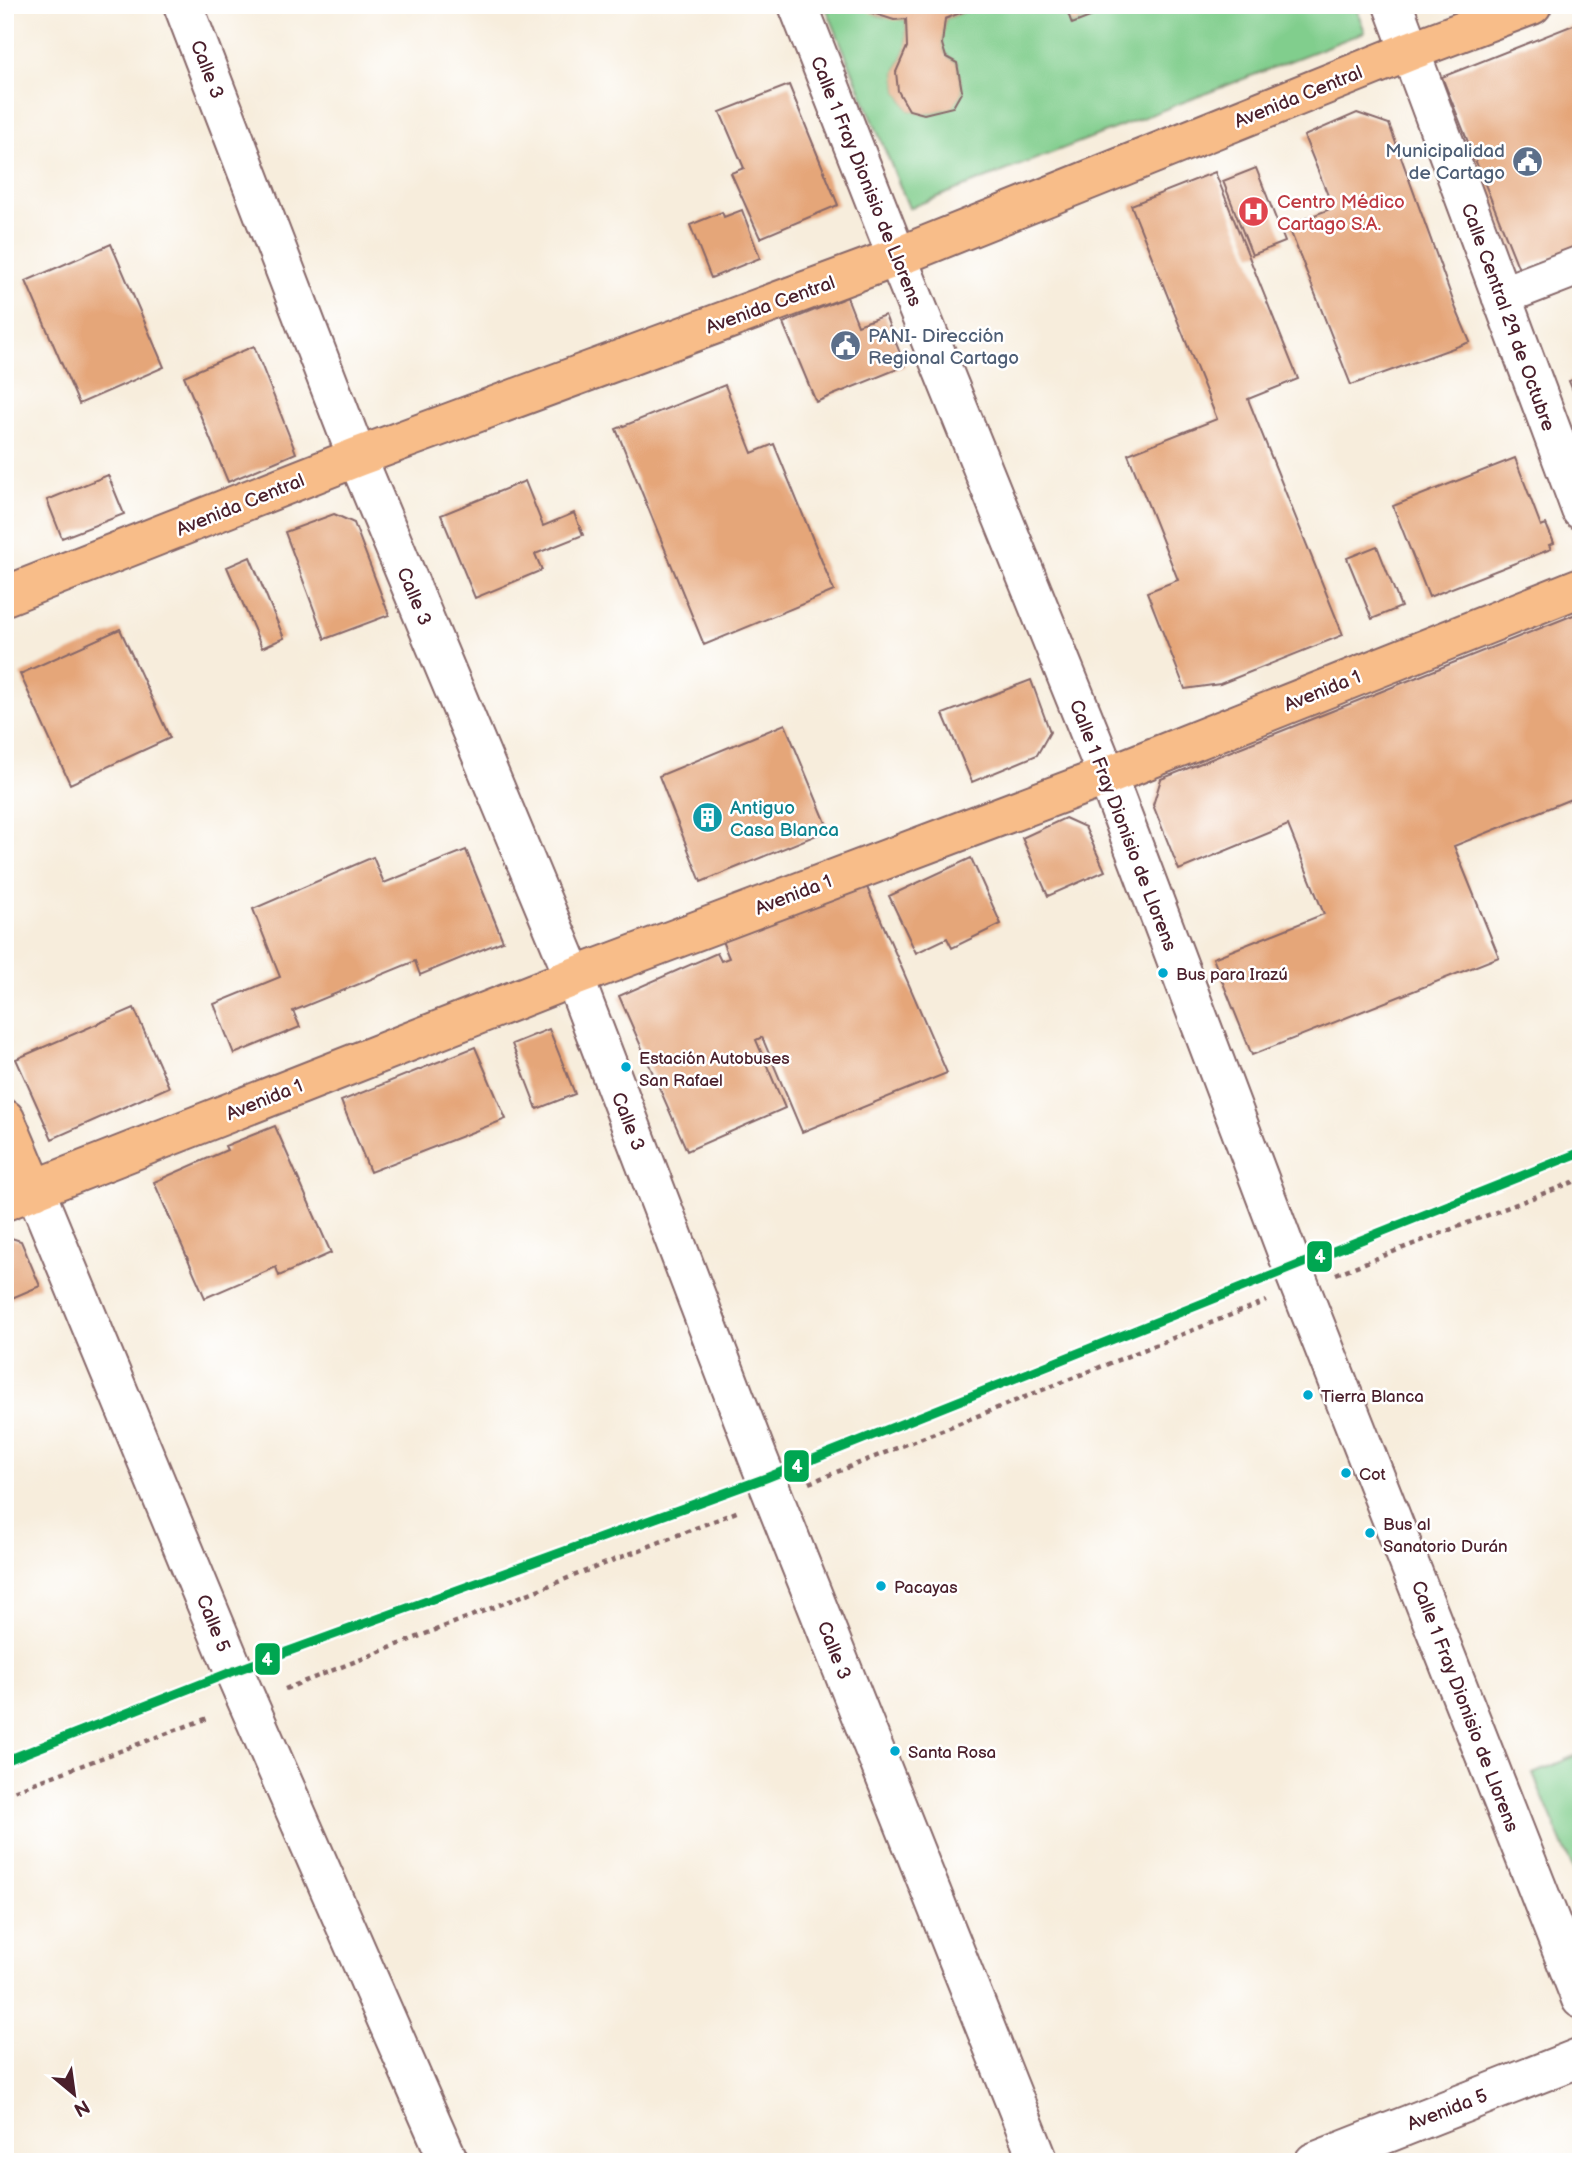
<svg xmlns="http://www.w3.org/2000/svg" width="1586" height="2167" font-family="'Balsamiq Sans',sans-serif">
<rect width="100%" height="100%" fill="#fff"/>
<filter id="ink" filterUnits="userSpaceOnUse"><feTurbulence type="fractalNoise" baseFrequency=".0143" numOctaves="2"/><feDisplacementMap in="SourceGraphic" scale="14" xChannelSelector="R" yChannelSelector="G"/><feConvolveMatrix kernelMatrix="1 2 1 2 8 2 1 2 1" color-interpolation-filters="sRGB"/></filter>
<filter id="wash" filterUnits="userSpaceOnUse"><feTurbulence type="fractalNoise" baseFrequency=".00686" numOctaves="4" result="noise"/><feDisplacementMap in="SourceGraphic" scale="28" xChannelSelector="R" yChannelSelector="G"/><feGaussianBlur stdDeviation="1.57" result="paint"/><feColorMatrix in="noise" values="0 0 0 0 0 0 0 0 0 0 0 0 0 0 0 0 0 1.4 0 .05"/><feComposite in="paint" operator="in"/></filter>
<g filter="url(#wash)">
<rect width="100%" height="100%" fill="#f7eddc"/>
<path fill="#81ce8d" stroke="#66765c" stroke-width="2" d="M825,5H864C873,17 892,20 906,19L907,47L896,72L898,91L909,110L924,114L953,107L962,91L957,63C936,50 942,41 945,19L981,5H1065L1072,24L1122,5H1355L1365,32L909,208Z
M1581,1753V1888L1533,1774Z"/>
<g id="blocks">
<path fill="#e5a679" d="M864,5H980L945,19L942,44L946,57L957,63L962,91L953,107L924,114L909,110L898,91L896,72L907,47L906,19L894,20L869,12Z
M1065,5H1121L1072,24Z
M1581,22V245L1519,269L1442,77Z
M789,85L838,205L760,238L731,173L744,168L720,112Z
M1357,113L1389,124L1456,309L1470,342L1351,385L1288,225L1333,208L1304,136Z
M1256,168L1285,242L1252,255L1223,181Z
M1215,172L1298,379L1248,399L1343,635L1220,684L1185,689L1147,592L1178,580L1128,454L1217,419L1131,205Z
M742,210L760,258L711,278L690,225L722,212L724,217Z
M111,244L164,367L79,404L26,281Z
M847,297L858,325L885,315L905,366L816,402L783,323Z
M254,346L296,453L228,482L184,376Z
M1581,377V410L1569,381Z
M725,385L752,453L774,444L834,591L704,645L616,429Z
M1515,458L1541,526L1546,524L1554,543L1549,545L1551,549L1429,597L1393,506Z
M108,475L124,514L62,538L47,500Z
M525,481L543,526L574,513L583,535L535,554L542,570L475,598L441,515Z
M334,514L354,523L389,615L325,639L285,532Z
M1377,546L1401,607L1372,619L1347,558Z
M250,557L284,638L262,648L227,567Z
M1581,612V795L1454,846L1499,957L1252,1055L1213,958L1324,914L1288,825L1179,870L1153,805L1161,779Z
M120,629L170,738L70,784L20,674Z
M1031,680L1050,732L1037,755L972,782L943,714Z
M785,724L829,830L701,882L659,776Z
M1065,818L1085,827L1105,871L1048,896L1022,838Z
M466,850L503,941L420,975L415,961L293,1011L300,1027L234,1054L214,1004L280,977L253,909L373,857L384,883Z
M971,858L1001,924L952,948L947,938L916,953L889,896Z
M863,878L947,1073L802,1132L762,1037L756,1040L785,1108L687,1151L619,996L717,953L721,961L729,958L720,936Z
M134,1008L169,1087L52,1139L16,1059Z
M549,1029L575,1094L537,1109L512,1044Z
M475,1047L506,1119L370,1172L341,1101Z
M275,1126L331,1253L279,1276L276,1267L205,1298L154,1182L227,1150L225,1146Z
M5,1236L21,1241L40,1286L5,1301Z"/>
</g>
</g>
<g filter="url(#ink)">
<use href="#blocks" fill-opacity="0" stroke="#876769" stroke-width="2"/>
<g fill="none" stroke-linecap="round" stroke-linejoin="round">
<defs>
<path id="minor" d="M183,5L357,457L574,977L758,1458L1039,2162
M798,5L897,257L1107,776L1292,1266L1581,1999
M1393,5L1581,510
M1501,296L1581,265
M35,1190L234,1671L449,2162
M1314,2162L1581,2057"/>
<path id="major" d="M5,596L357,457L897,257L1410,51L1532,5
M5,1119L35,1190
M5,1201L574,977L1107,776L1581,587"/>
</defs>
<use href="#minor" stroke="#876769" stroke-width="42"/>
<use href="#major" stroke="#876769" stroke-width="42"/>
<path stroke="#876769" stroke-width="4.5" stroke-dasharray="5 5" stroke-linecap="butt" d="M1336,1274L1581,1179
M809,1483L1266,1301
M285,1689L739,1511
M5,1794L211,1717"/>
<use href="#minor" stroke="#fff" stroke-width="38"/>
<use href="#major" stroke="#f8bd89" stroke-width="38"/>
<defs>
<path id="rail-1" d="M5,1761L234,1671L766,1478L1581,1152"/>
</defs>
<use href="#rail-1" stroke="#fff" stroke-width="14"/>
<use href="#rail-1" stroke="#00a651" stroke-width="9"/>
</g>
</g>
<defs>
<symbol id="civic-disc" viewBox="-11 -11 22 22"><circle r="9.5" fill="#5c6f8a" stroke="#fff"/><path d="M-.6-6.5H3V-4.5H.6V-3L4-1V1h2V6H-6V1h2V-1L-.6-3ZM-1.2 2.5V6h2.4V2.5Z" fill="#fff"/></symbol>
<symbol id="hospital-disc" viewBox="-11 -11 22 22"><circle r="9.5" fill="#e0444e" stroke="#fff"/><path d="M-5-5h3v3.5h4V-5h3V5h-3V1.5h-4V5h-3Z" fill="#fff"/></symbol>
<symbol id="building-disc" viewBox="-11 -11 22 22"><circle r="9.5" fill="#0f9aa8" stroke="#fff"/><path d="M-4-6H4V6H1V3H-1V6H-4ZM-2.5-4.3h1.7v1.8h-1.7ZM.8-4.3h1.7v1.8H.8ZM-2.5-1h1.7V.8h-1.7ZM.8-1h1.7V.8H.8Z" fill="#fff"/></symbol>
</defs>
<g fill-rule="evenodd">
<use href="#civic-disc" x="1510" y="144" width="35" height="35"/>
<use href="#hospital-disc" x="1236" y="194" width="35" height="35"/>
<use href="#civic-disc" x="828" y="328" width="35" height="35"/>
<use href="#building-disc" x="690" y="800" width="35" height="35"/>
</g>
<g fill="#00a9ce" stroke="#fff" stroke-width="2.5">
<circle cx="1163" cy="973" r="6"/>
<circle cx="626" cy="1067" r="6"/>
<circle cx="1308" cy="1395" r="6"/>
<circle cx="1346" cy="1473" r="6"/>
<circle cx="1370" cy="1533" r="6"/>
<circle cx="881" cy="1586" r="6"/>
<circle cx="895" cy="1751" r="6"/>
</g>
<g text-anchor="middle" stroke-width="5" stroke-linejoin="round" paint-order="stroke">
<g font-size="17" fill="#4a1f2b" stroke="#fff" text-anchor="start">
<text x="1176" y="980">Bus para Irazú</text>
<text x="639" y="1064">Estación Autobuses<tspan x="639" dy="22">San Rafael</tspan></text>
<text x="1321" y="1402">Tierra Blanca</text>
<text x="1359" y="1480">Cot</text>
<text x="1383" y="1530">Bus al<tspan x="1383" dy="22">Sanatorio Durán</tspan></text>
<text x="894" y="1593">Pacayas</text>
<text x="908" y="1758">Santa Rosa</text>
</g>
<g font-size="19" fill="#4a1f2b" stroke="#fff">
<text transform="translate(208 69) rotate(69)" y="7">Calle 3</text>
<text transform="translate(1298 96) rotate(-22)" y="7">Avenida Central</text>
<text transform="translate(867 181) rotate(68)" y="7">Calle 1 Fray Dionisio de Llorens</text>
<text transform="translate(770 304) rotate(-20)" y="7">Avenida Central</text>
<text transform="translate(1509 317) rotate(70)" y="7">Calle Central 29 de Octubre</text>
<text transform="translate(240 504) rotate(-22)" y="7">Avenida Central</text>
<text transform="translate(415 596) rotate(67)" y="7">Calle 3</text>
<text transform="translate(1322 690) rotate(-22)" y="7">Avenida 1</text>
<text transform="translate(1124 825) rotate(69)" y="7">Calle 1 Fray Dionisio de Llorens</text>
<text transform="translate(793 894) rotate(-21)" y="7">Avenida 1</text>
<text transform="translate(264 1099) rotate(-22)" y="7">Avenida 1</text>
<text transform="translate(629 1121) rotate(69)" y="7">Calle 3</text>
<text transform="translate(214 1623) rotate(68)" y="7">Calle 5</text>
<text transform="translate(835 1650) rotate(68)" y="7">Calle 3</text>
<text transform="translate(1466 1706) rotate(69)" y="7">Calle 1 Fray Dionisio de Llorens</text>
<text transform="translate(1447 2109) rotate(-21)" y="7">Avenida 5</text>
</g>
<g font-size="19" fill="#4e5e75" stroke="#fff" text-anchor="end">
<text x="1505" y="157">Municipalidad<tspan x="1505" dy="22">de Cartago</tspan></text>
<text x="868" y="342" text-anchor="start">PANI- Dirección<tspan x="868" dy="22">Regional Cartago</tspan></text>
</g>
<g font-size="19" fill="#be3a42" stroke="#fff" text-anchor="start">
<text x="1277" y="208">Centro Médico<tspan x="1277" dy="22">Cartago S.A.</tspan></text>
</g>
<g font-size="19" fill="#0d838f" stroke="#fff" text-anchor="start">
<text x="730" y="814">Antiguo<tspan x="730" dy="22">Casa Blanca</tspan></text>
</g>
</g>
<g stroke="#fff" stroke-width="2.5">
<rect x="1306" y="1240" width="27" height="33" rx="7" fill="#00a651"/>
<rect x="783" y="1449" width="27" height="34" rx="7" fill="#00a651"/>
<rect x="254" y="1642" width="27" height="34" rx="7" fill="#00a651"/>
</g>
<g font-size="19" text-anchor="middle" font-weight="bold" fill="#fff">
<text x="1320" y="1263">4</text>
<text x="797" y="1473">4</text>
<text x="267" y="1666">4</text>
</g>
<rect width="1586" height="2167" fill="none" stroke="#fff" stroke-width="28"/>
<g transform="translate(74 2094) rotate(151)" stroke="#ffffff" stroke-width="5" paint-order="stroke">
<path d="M0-5L12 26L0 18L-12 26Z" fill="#4a1f2b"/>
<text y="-10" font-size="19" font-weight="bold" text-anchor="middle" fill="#4a1f2b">N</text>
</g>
</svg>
